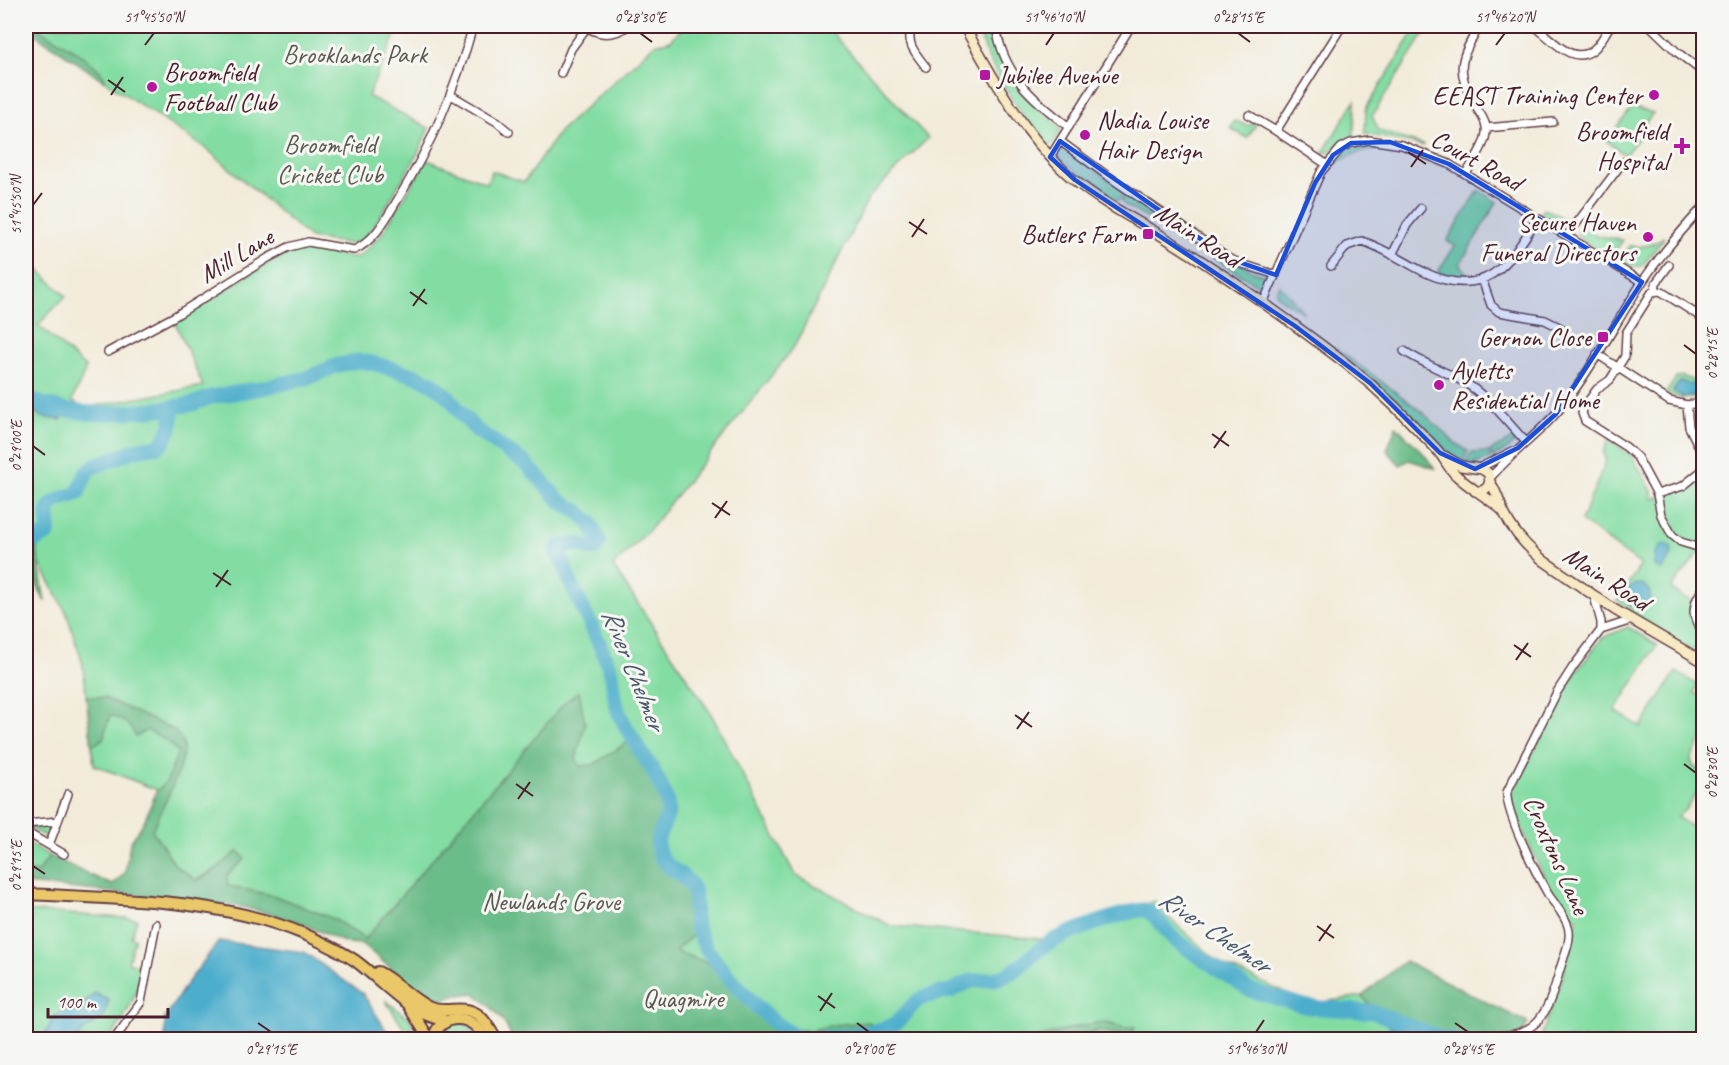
<svg xmlns="http://www.w3.org/2000/svg" width="1729" height="1065" font-family="Caveat,sans-serif">
<rect width="100%" height="100%" fill="#f6f6f2"/>
<filter id="ink" filterUnits="userSpaceOnUse"><feTurbulence type="fractalNoise" baseFrequency=".0167" numOctaves="2"/><feDisplacementMap in="SourceGraphic" scale="12" xChannelSelector="R" yChannelSelector="G"/><feConvolveMatrix kernelMatrix="1 2 1 2 8 2 1 2 1" color-interpolation-filters="sRGB"/></filter>
<filter id="wash" filterUnits="userSpaceOnUse"><feTurbulence type="fractalNoise" baseFrequency=".008" numOctaves="4" result="noise"/><feDisplacementMap in="SourceGraphic" scale="24" xChannelSelector="R" yChannelSelector="G"/><feGaussianBlur stdDeviation="1.35" result="paint"/><feColorMatrix in="noise" values="0 0 0 0 0 0 0 0 0 0 0 0 0 0 0 0 0 1.4 0 .05"/><feComposite in="paint" operator="in"/></filter>
<g filter="url(#wash)">
<rect width="100%" height="100%" fill="#f2ebda"/>
<path fill="#83dda3" stroke="#667e67" stroke-width="1.5" d="M26,26H399L368,96L429,128L417,155L376,223L363,239L352,244L310,238L208,150L26,28Z
M684,26H826L928,138L869,197L794,347L649,530L613,566L711,714L795,875L891,926L1043,939L1155,901L1170,919L1221,964L1310,1004L1362,996L1401,1039H1079L1099,1030L1130,1037L1134,1027L1124,1028L1103,1022L1080,1026L1034,1039H866L870,1038L831,1025L810,1031L783,1028L727,970L674,951L512,1039C506,1019 491,1006 474,993L458,995L443,999L422,994L362,944L275,896L227,886V875L245,859L238,851L216,869L196,880L175,865L145,820L157,790L94,765L83,665L67,614L39,562L33,525H26V258L66,296L38,325L86,368L72,401L83,408L203,386L175,322L248,275L298,248L309,247L351,258L359,257L382,234L427,160L487,183L492,171L524,182L560,131L655,44L671,40Z
M975,26H992L997,50L1022,94L1060,127V132L1052,145H1046C1022,116 1001,84 984,50L985,48Z
M1418,26H1429L1372,116L1379,131L1424,145L1423,146L1365,134L1366,110L1368,105Z
M1355,101L1354,135C1342,140 1334,152 1322,154Z
M1632,107L1653,113L1641,128L1644,131L1625,155L1607,141Z
M1235,121L1248,126L1253,123L1256,125L1247,138L1230,128Z
M1365,144L1413,152C1372,148 1354,147 1321,175C1335,155 1341,148 1365,144Z
M1062,148H1065L1124,191L1118,201L1087,181L1061,159L1059,154Z
M1479,190L1497,202L1460,264L1468,276H1456L1438,272L1455,246L1447,241Z
M1126,193L1189,234L1257,273L1266,275V282L1260,285L1254,283L1123,204L1121,201Z
M1543,209L1555,213L1568,222L1562,226L1552,223L1540,215Z
M1579,228L1599,236L1623,240L1611,257L1580,239L1577,233Z
M1663,237L1664,238L1642,266L1634,267L1620,261L1630,246C1640,248 1655,245 1663,237Z
M1279,284L1304,313L1278,297L1276,292Z
M1336,348L1420,410L1455,443L1468,451L1462,462L1445,450L1395,400L1335,349Z
M1681,376L1703,384V396L1682,399L1666,393L1676,378Z
M1516,437C1516,447 1502,452 1493,457L1490,451Z
M1609,439L1632,456L1652,491V499L1686,488L1703,474V548L1671,588L1684,598L1691,600L1693,622L1703,635V657L1652,626L1617,600L1641,565L1581,521L1606,461L1603,453Z
M1488,452L1491,458L1476,464L1465,463L1471,453Z
M1628,627L1657,645L1615,711L1641,727L1676,672L1698,685L1694,693L1703,697V736L1691,759L1693,766L1703,773V785L1685,810L1677,817L1703,835V1039H1540L1561,981L1577,919L1560,904L1551,892L1512,807L1510,798L1569,682L1602,638Z
M50,826L52,827L48,835L44,836L27,827Z
M26,842L50,856L37,873L26,871Z
M26,911L137,919L131,937L135,938L128,962L141,966C141,991 124,1019 110,1039H26Z
M385,1000L410,1019L416,1039H402L403,1026Z
M461,1022L475,1031L479,1040H437L444,1027Z"/>
<path fill="#6abc89" stroke="#5a6e5a" stroke-width="1.5" d="M26,26H33C49,36 102,63 105,80H103L26,28Z
M1396,426L1424,454L1434,468L1409,460L1400,465L1387,450Z
M26,525H33L45,602L26,562Z
M579,691L585,724L576,759L581,766L593,765L634,738C644,755 668,791 668,810C669,821 663,827 658,836C648,857 679,876 692,887L694,912L698,931L675,951L727,970L783,1028L810,1031L831,1025L870,1022V1038L866,1040L512,1039C506,1019 491,1006 474,993L458,995L443,999L422,994L362,944L346,943L296,921L243,907L183,899L26,884V871L37,873L50,856L112,885L125,873L130,843L145,820L156,792L167,781L178,752L167,741L147,730L136,737C130,724 123,720 110,715L103,739L92,746L86,696L105,698L174,730C178,735 183,739 183,746C186,763 160,813 152,830L175,865L196,880L210,874L238,851L245,859L227,875L228,886L275,896L334,919L365,939L565,702Z
M1405,961L1528,1023L1518,1039H1401L1362,996Z
M1103,1022L1124,1028L1135,1027L1130,1037L1099,1030L1079,1039H1034L1080,1026Z
M249,1033L266,1034L271,1039L242,1040Z"/>
<path fill="#4daecc" stroke="#4c667c" stroke-width="1.5" d="M1680,381L1699,386V395L1683,397L1673,391Z
M29,398C42,401 53,398 65,404L64,416L61,420L41,417L29,406Z
M1666,544L1671,547L1672,555L1663,569L1660,570L1654,565L1655,554L1660,546Z
M1626 596a12 12 0 1 1 24 0a12 12 0 1 1-24 0Z
M219,941L304,952L363,994L392,1039L271,1040L266,1034L249,1033L242,1039H165V1018L185,986Z
M95,993L109,1000L104,1017L85,1030L76,1039H42L55,1015C72,1010 83,1005 95,993Z"/>
<g fill="none" stroke-linecap="round" stroke-linejoin="round">
<path stroke="#4daecc" stroke-width="15" d="M26,399L63,410L98,414L152,410L193,404L211,397L267,387L307,378L338,365L358,361L373,363L419,377L433,384L450,398L462,415L475,429L526,464L561,502L578,511L590,522L599,541L596,548H588L578,544L559,547L557,554L564,564L568,577C582,608 599,639 610,670C615,685 613,699 619,713C632,743 655,767 666,798C674,822 654,830 658,848C662,870 683,870 692,887C698,898 692,913 696,925C699,934 703,944 708,951C723,972 776,1032 799,1037C818,1040 885,1034 898,1021C909,1012 912,1001 927,996C935,994 943,993 951,991C958,988 965,982 972,981C986,979 998,981 1010,973C1024,965 1035,952 1048,943C1062,935 1130,909 1144,910C1154,911 1167,933 1175,940L1249,990L1308,1007L1374,1012L1443,1039L1454,1040
M26,540H36L48,534C50,526 48,522 48,514C48,499 68,498 78,493L87,472L93,467L135,450L158,446L163,443L171,426L173,408"/>
</g>
</g>
<g filter="url(#ink)">
<g fill="none" stroke-linecap="round" stroke-linejoin="round">
<defs>
<path id="minor" d="M585,26C599,36 614,36 628,26
M913,26C904,42 916,54 926,67
M996,26C1003,74 1032,99 1069,127
M1534,26C1550,36 1572,68 1594,49C1601,43 1605,33 1610,26
M1650,26L1677,52L1704,73
M561,73L571,49L587,27
M451,95L497,122L509,132
M1249,115L1276,131
M1486,128L1553,122
M1060,141L1105,174L1228,258L1242,264L1276,275
M1050,157L1131,26
M1326,164L1276,131L1342,26
M1466,174C1473,161 1488,143 1486,127C1485,118 1477,110 1473,102C1455,70 1461,55 1480,26
M1567,236L1623,162
M1392,255L1407,225L1421,208
M1331,266L1347,246L1362,241C1384,248 1404,262 1424,272C1485,301 1508,266 1537,219
M1482,279L1491,305L1499,312L1545,320L1561,328
M1655,291L1656,283L1669,265
M1263,303L1321,172L1341,148L1351,143L1369,140L1402,145L1449,164L1642,282
M1704,319L1662,292L1659,291L1652,292L1626,333L1625,356L1610,380L1597,389L1584,407L1582,413L1585,421L1626,447L1637,457L1657,494L1661,515L1672,535L1681,542L1704,549
M1404,351C1425,365 1449,372 1470,386C1492,401 1508,423 1526,442
M108,352L175,316L268,258L289,247L308,242L354,250C375,241 387,217 398,199C432,144 456,87 473,26
M1597,354L1669,401L1687,405L1704,402
M1687,405L1689,427L1704,457
M1479,468L1513,451
M1490,478C1514,450 1545,430 1567,400C1595,364 1616,322 1641,284C1659,256 1681,231 1704,206
M1657,494L1683,486L1704,469
M1704,587C1693,602 1689,618 1704,632
M1594,596L1601,622V630
M26,824L58,821
M26,832L64,854
M49,845L68,794
M1483,1036C1540,1039 1547,1015 1561,966C1565,953 1572,939 1568,926C1564,914 1555,905 1548,894C1537,875 1505,812 1507,792L1557,692L1573,667L1601,630L1632,620
M114,1040L141,1002L156,924"/>
<path id="secondary" d="M964,26C992,76 1019,127 1061,168C1092,199 1134,218 1170,241C1222,273 1272,308 1320,344C1356,370 1389,399 1419,431C1426,439 1435,446 1441,455C1446,462 1450,470 1457,476C1472,490 1488,497 1503,511
M1444,456L1461,466L1482,469L1488,473C1493,484 1486,493 1475,491
M1490,482C1497,492 1499,502 1504,513C1513,532 1528,548 1544,561L1615,610L1704,662"/>
<path id="primary" d="M26,894C117,899 218,898 304,934C321,942 342,951 357,962C385,983 410,1015 447,1021
M378,972C396,981 410,998 428,1007C444,1015 462,1004 477,1014C487,1021 490,1031 497,1040
M408,1005L430,1040"/>
<path id="trunk" d="M433,1040C439,1011 476,1013 484,1040"/>
</defs>
<use href="#minor" stroke="#633e45" stroke-width="10"/>
<use href="#secondary" stroke="#633e45" stroke-width="12"/>
<use href="#primary" stroke="#633e45" stroke-width="14"/>
<use href="#trunk" stroke="#633e45" stroke-width="14"/>
<use href="#minor" stroke="#fff" stroke-width="7"/>
<use href="#secondary" stroke="#f7e9c3" stroke-width="9"/>
<use href="#primary" stroke="#eac769" stroke-width="10"/>
<use href="#trunk" stroke="#eac769" stroke-width="10"/>
</g>
</g>
<path fill="#1d4ed8" fill-opacity="0.2" stroke="#1d4ed8" stroke-width="4.5" stroke-linejoin="round" d="M1060,141L1228,258L1276,275L1315,183L1333,155L1351,143L1390,142L1449,164L1642,282L1556,414L1518,448L1475,469L1440,453L1370,383L1295,326L1075,180L1050,157Z"/>
<path fill="none" stroke="#4a1f2b" stroke-width="2" d="M640,33L652,42M1238,33L1250,42M145,45L154,33M1046,45L1054,33M1496,45L1505,33M108,80L125,92M111,95L123,77M1408,152L1426,164M1411,167L1423,150M33,205L42,193M909,222L927,234M912,237L924,219M410,292L427,304M413,306L425,289M1684,345L1696,354M1212,434L1229,446M33,446L45,455M1214,448L1226,431M712,503L730,515M715,518L727,501M213,573L231,585M216,587L228,570M1514,645L1531,657M1516,660L1528,643M1015,715L1032,727M1017,729L1029,712M1684,764L1696,773M516,784L533,796M518,799L530,782M33,866L45,874M1317,926L1334,938M1319,941L1331,924M818,996L835,1008M820,1011L832,993M258,1023L271,1032M857,1023L869,1032M1455,1023L1468,1032M1256,1032L1264,1020"/>
<g fill="#b5179e" stroke="#f6f6f2" stroke-width="2">
<rect x="979" y="69" width="12" height="12" rx="3"/>
<circle cx="152" cy="87" r="6"/>
<circle cx="1654" cy="95" r="6"/>
<circle cx="1085" cy="135" r="6"/>
<path d="M1679 137h6v6h6v6h-6v6h-6v-6h-6v-6h6z"/>
<rect x="1142" y="228" width="12" height="12" rx="3"/>
<circle cx="1648" cy="237" r="6"/>
<rect x="1597" y="331" width="12" height="12" rx="3"/>
<circle cx="1439" cy="385" r="6"/>
</g>
<g text-anchor="middle" stroke-width="6" stroke-linejoin="round" paint-order="stroke">
<g font-size="26" fill="#5b584f" stroke="#f6f6f2">
<text x="355" y="63">Brooklands Park</text>
<text x="330" y="153">Broomfield<tspan x="330" dy="30">Cricket Club</tspan></text>
<text x="551" y="910">Newlands Grove</text>
<text x="683" y="1007">Quagmire</text>
</g>
<g font-size="26" fill="#4a1f2b" stroke="#f6f6f2" text-anchor="end">
<text x="164" y="81" text-anchor="start">Broomfield<tspan x="164" dy="30">Football Club</tspan></text>
<text x="997" y="84" text-anchor="start">Jubilee Avenue</text>
<text x="1642" y="104">EEAST Training Center</text>
<text x="1097" y="129" text-anchor="start">Nadia Louise<tspan x="1097" dy="30">Hair Design</tspan></text>
<text x="1668" y="140">Broomfield<tspan x="1668" dy="30">Hospital</tspan></text>
<text x="1636" y="231">Secure Haven<tspan x="1636" dy="30">Funeral Directors</tspan></text>
<text x="1136" y="243">Butlers Farm</text>
<text x="1591" y="346">Gernon Close</text>
<text x="1451" y="379" text-anchor="start">Ayletts<tspan x="1451" dy="30">Residential Home</tspan></text>
</g>
<g font-size="26" fill="#4a1f2b" stroke="#f6f6f2">
<text transform="translate(1477 160) rotate(29)" y="9">Court Road</text>
<text transform="translate(1198 235) rotate(33)" y="9">Main Road</text>
<text transform="translate(236 255) rotate(-31)" y="9">Mill Lane</text>
<text transform="translate(1607 578) rotate(33)" y="9">Main Road</text>
<text transform="translate(1557 855) rotate(66)" y="9">Croxtons Lane</text>
</g>
<g font-size="27" font-style="italic" fill="#4b586b" stroke="#f6f6f2">
<text transform="translate(634 669) rotate(68)" y="9">River Chelmer</text>
<text transform="translate(1215 931) rotate(34)" y="9">River Chelmer</text>
</g>
</g>
<rect width="1729" height="1065" fill="none" stroke="#f6f6f2" stroke-width="66"/>
<path d="M48 1008v9h120v-9" fill="none" stroke="#4a1f2b" stroke-width="3"/>
<text x="57" y="1008" font-size="18" fill="#4a1f2b" stroke="#f6f6f2" stroke-width="4.5" paint-order="stroke">100 m</text>
<rect x="33" y="33" width="1663" height="999" fill="none" stroke="#4a1f2b" stroke-width="2"/>
<g font-size="15" text-anchor="middle" fill="#4a1f2b">
<text x="154" y="22">51°45'50"N</text>
<text x="640" y="22">0°28'30"E</text>
<text x="1054" y="22">51°46'10"N</text>
<text x="1238" y="22">0°28'15"E</text>
<text x="1505" y="22">51°46'20"N</text>
<text transform="translate(16 205) rotate(-90)" y="5">51°45'50"N</text>
<text transform="translate(1712 354) rotate(-90)" y="5">0°28'15"E</text>
<text transform="translate(16 446) rotate(-90)" y="5">0°29'00"E</text>
<text transform="translate(1712 773) rotate(-90)" y="5">0°28'30"E</text>
<text transform="translate(16 866) rotate(-90)" y="5">0°29'15"E</text>
<text x="271" y="1054">0°29'15"E</text>
<text x="869" y="1054">0°29'00"E</text>
<text x="1256" y="1054">51°46'30"N</text>
<text x="1468" y="1054">0°28'45"E</text>
</g>
</svg>
